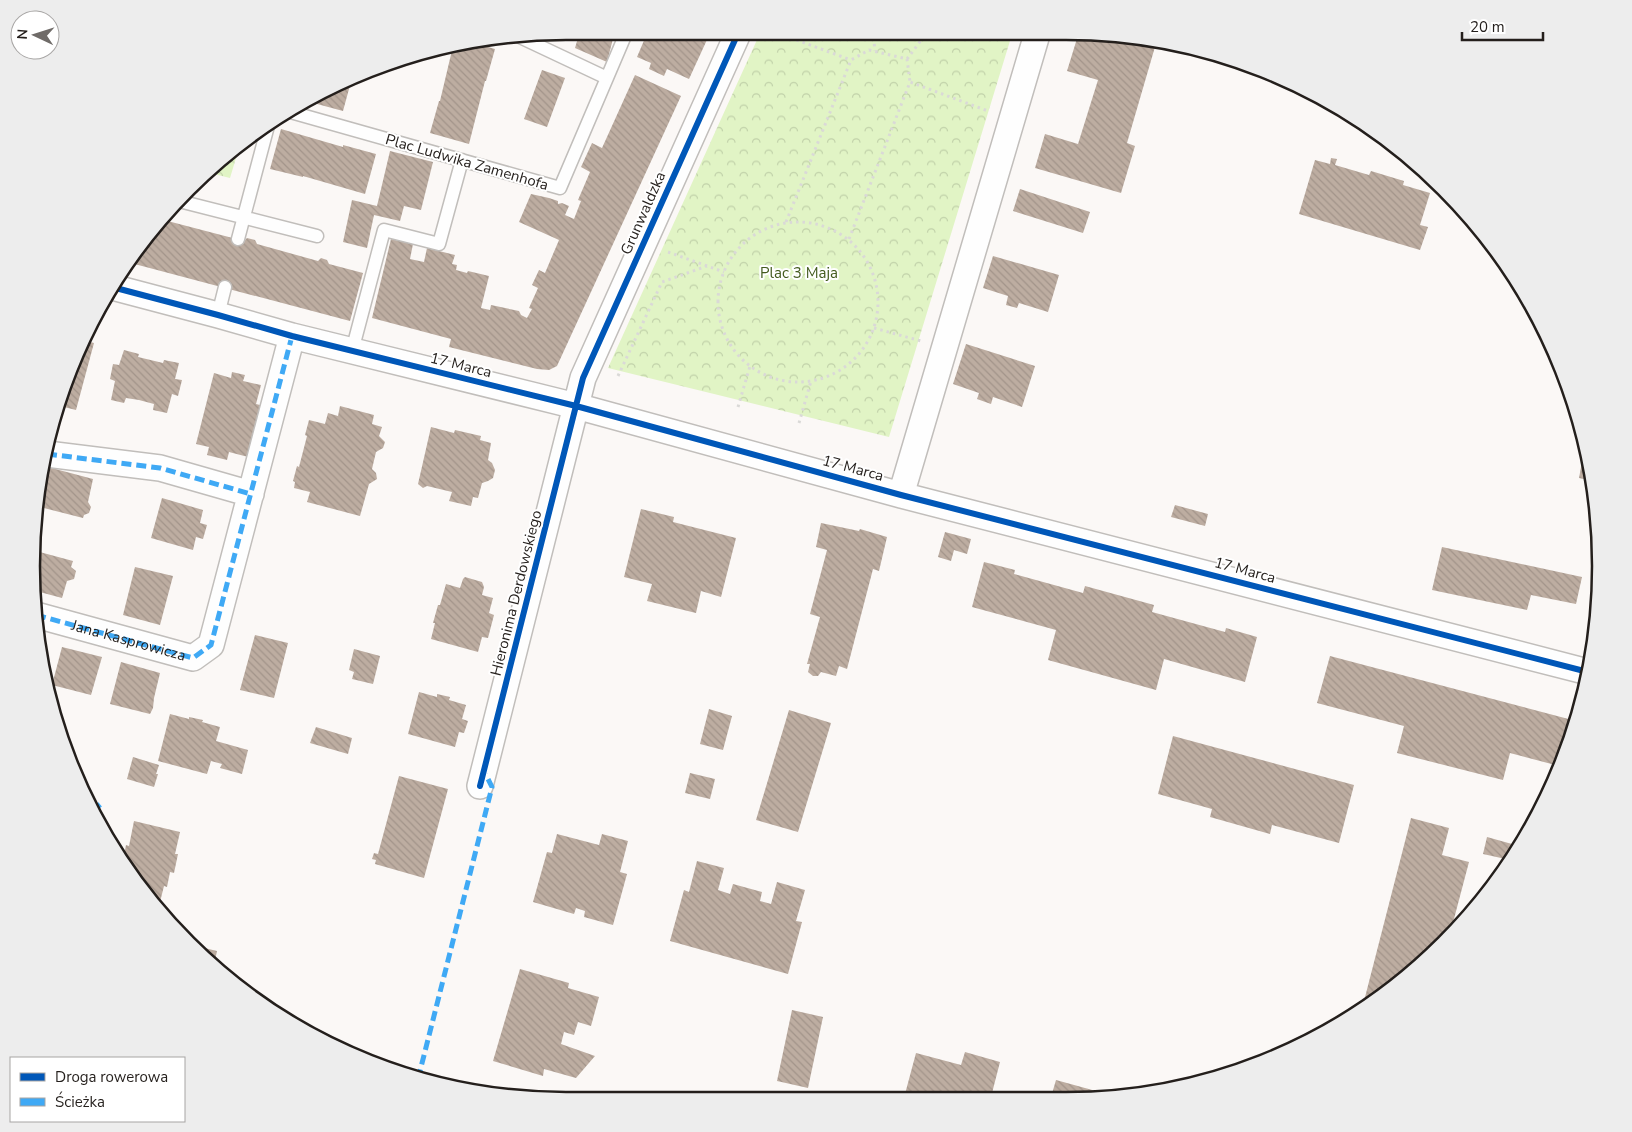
<svg xmlns="http://www.w3.org/2000/svg" width="1632" height="1132" font-family="'Nunito Sans',sans-serif">
<defs>
<pattern id="park-crowns" width="20" height="18" patternUnits="userSpaceOnUse" patternTransform="scale(1.25)"><rect width="20" height="18" fill="#e1f4c5"/><path d="M2 6a3 3 0 1 1 6 0M12 15a3 3 0 1 1 6 0" fill="none" stroke="#c1d1a9"/></pattern>
<pattern id="building-back-hatch" width="6" height="6" patternUnits="userSpaceOnUse" patternTransform="scale(1.25)"><rect width="6" height="6" fill="#bdada1"/><path d="M-1 5l2 2M0 0l6 6M5-1l2 2" fill="none" stroke="#a2948a"/></pattern>
</defs>
<rect width="100%" height="100%" fill="#fbf8f6"/>
<path fill="url(#park-crowns)" d="M761,31H1013L889,437L608,368Z
M239,148L230,178L210,173Z"/>
<path fill="url(#building-back-hatch)" d="M580,31H615L607,62L575,48Z
M648,31H711L689,79L667,69L664,76L649,69L651,63L637,57Z
M1079,32L1157,40L1127,143L1135,146L1121,193L1035,168L1045,134L1078,144L1098,80L1067,71Z
M474,43L495,49L486,81H485L469,144L430,133L439,101H440L453,46Z
M542,70L565,78L547,127L524,119Z
M635,75L681,96L557,366L549,370L537,369L449,347L451,339L372,318L391,239L413,244L410,259L424,262L427,248L455,255L452,264L457,265L456,270L467,273L468,271L489,276L481,308L490,310L491,305L519,311L521,315L527,318L532,309L529,308L538,288L532,285L539,270L545,273L559,240L519,222L531,194L549,198L558,201V204L562,203L569,206L565,215L574,219L581,201L578,200L590,172L581,167L592,143L602,148Z
M350,78H352L343,111L306,101Z
M281,129L343,147V145L376,154L365,194L303,176V177L270,169Z
M390,151L433,162L421,210L404,206L400,221L374,215L367,248L343,242L352,200L377,206Z
M1331,158L1337,159L1335,165L1369,175L1371,171L1404,181L1403,185L1430,193L1420,225L1428,227L1420,250L1299,214L1315,160L1330,164Z
M1020,189L1090,212L1083,233L1013,211Z
M160,219L244,241L247,238L255,240L257,244L318,261L321,258L327,260L329,264L363,273L350,321L127,262Z
M993,256L1059,275L1048,312L1019,303L1017,308L1006,305L1008,296L983,288Z
M83,340L94,343L76,410L60,406L72,361Z
M966,344L1035,366L1022,407L993,397L991,404L977,399L979,393L953,384Z
M124,350L139,354L138,357L163,363L164,360L179,363L175,379L182,380L178,396L172,394L167,413L153,410L154,404L139,400L126,398L124,403L111,400L115,381L110,379L113,364L119,365Z
M232,372L245,375L243,381L261,385L256,404L264,406L252,458L229,452L227,460L207,455L209,447L196,444L214,373L231,378Z
M340,406L374,415L372,424L382,427L379,436L385,442L383,448L376,452L372,469L376,473L377,479L369,484L360,516L307,502L310,492L294,488L295,482L293,481L297,466L299,467L307,436L305,435L309,420L325,424L328,413L338,416Z
M431,427L454,433L455,430L481,436L480,440L491,443L488,460L492,463L495,470L493,478L488,481L482,483L478,498L473,497L471,506L449,501L452,492L427,486L423,488L418,484Z
M1585,446L1593,481L1579,478Z
M44,466L93,479L88,502L91,507L89,513L84,515L83,518L36,506V496Z
M162,498L203,510L200,523L207,525L203,539L196,537L193,550L151,538Z
M1175,505L1208,514L1205,526L1171,517Z
M641,509L674,517L673,522L736,538L721,597L701,591L696,613L647,601L652,584L624,577Z
M821,523L859,531L860,529L887,537L879,571L873,569L847,669L839,666L836,676L821,672L818,676H813L808,672L810,664H807L820,617L810,614L827,550L816,547Z
M945,532L971,539L967,554L954,550L951,561L938,557Z
M1442,547L1582,577L1576,604L1531,595L1527,610L1432,590Z
M36,551L73,561L71,567L76,571L74,579L67,581L62,598L36,591Z
M984,562L1015,570L1014,574L1083,593L1085,586L1154,605L1152,612L1225,632L1226,628L1257,637L1245,682L1164,659L1156,690L1048,660L1056,630L972,607Z
M135,567L173,576L160,625L123,615Z
M465,577L482,582L484,587L482,595L493,598L489,613L494,615L488,638L482,637L478,652L431,639L435,623H433L438,605H440L446,584L460,588L463,579Z
M255,635L288,643L274,698L240,690Z
M62,647L102,657L91,695L52,685Z
M354,649L380,656L373,684L352,679L354,672L349,670Z
M1330,656L1576,721L1559,766L1510,753L1503,780L1397,753L1404,726L1317,703Z
M121,662L160,673L154,698L153,708L150,714L110,704Z
M419,692L437,697V694L450,697L449,700L466,705L462,719L468,721L464,733L459,732L455,747L408,734Z
M709,709L732,716L723,750L700,744Z
M789,710L831,723L798,832L756,820Z
M170,714L189,719V717L203,720L202,722L220,727L216,741L248,750L242,774L220,768L222,764L211,761L207,774L158,761Z
M316,727L352,738L348,754L310,743Z
M1173,736L1354,785L1339,843L1272,825L1270,834L1210,817L1212,809L1158,794Z
M133,757L159,765L156,774H158L154,787L127,779Z
M690,773L715,779L710,799L685,793Z
M399,776L448,789L424,878L375,864L376,860L372,859L374,853L378,854Z
M1411,818L1449,828L1442,855L1469,862L1450,934L1419,968L1363,1005Z
M134,821L180,832L175,854H178L174,873L170,872L167,887L164,886L158,910L125,860L126,856L124,855L126,845L129,846Z
M557,834L599,845L602,834L628,841L620,872L627,874L613,925L584,917L585,911L576,908L574,914L533,902L547,852L552,853Z
M1487,837L1519,846L1510,860L1483,854Z
M697,861L724,868L718,890L730,894L733,884L762,892L760,901L771,904L777,882L805,890L796,921L802,922L788,974L670,941L684,890L689,892Z
M192,945L217,951L214,965L196,948Z
M520,969L569,983L568,988L599,997L591,1026L578,1022L574,1035L564,1032L561,1044L595,1056L576,1078L544,1069L543,1076L493,1061Z
M792,1010L823,1017L808,1088L777,1081Z
M965,1052L1000,1062L991,1097H919L905,1094L916,1053L961,1065Z
M1056,1080L1114,1096L1051,1097Z"/>
<g fill="none" stroke-linecap="round" stroke-linejoin="round">
<defs>
<path id="lane" d="M520,37L607,78
M287,111L560,188L627,31
M179,201L317,236
M238,239L269,122
M218,315L225,287
M352,351L384,230L439,244L462,160"/>
<path id="street" d="M112,287L218,315L292,336L576,406L901,495L1588,672
M47,454L160,468L251,494
M901,495L1038,31
M36,615L193,658L211,645L292,336
M480,786L583,378L739,31"/>
</defs>
<use href="#lane" stroke="#c1bebb" stroke-width="15"/>
<use href="#street" stroke="#c1bebb" stroke-width="28"/>
<path stroke="#dad9d7" stroke-width="3" stroke-dasharray="2.5 4" stroke-linecap="butt" d="M772,31L851,60
M873,31L875,51
M907,59L928,31
M786,222L851,60L869,50L907,59L910,82
M718 302a80 80 0 1 1 160 0a80 80 0 1 1-160 0Z
M849,239L910,82L988,111
M668,252L724,272
M874,328L921,341
M618,376L662,282L707,266
M738,407L750,366
M799,423L811,381"/>
<use href="#lane" stroke="#fefefe" stroke-width="12"/>
<use href="#street" stroke="#fefefe" stroke-width="25"/>
<g stroke="#3fa9f5" stroke-width="5" stroke-dasharray="10 5" stroke-linecap="butt">
<path d="M47,454L160,468L251,494"/>
<path id="s1" d="M36,615L193,658L211,645L292,336"/>
<path d="M77,781L100,808"/>
<path d="M418,1079L492,787L484,771"/>
</g>
<defs>
<path id="cycleway" d="M112,287L218,315L292,336L576,406L901,495L1588,672
M480,786L583,378L739,31"/>
</defs>
<use href="#cycleway" stroke="#fff" stroke-width="9"/>
<use href="#cycleway" stroke="#0057b8" stroke-width="6"/>
</g>
<g text-anchor="middle" stroke-width="4" stroke-linejoin="round" paint-order="stroke">
<g font-size="15" fill="#241f1c" stroke="#fff">
<text transform="translate(467 162) rotate(16)" y="5">Plac Ludwika Zamenhofa</text>
<text transform="translate(643 213) rotate(-66)" y="5">Grunwaldzka</text>
<text transform="translate(461 365) rotate(14)" y="5">17 Marca</text>
<text transform="translate(853 468) rotate(15)" y="5">17 Marca</text>
<text transform="translate(1245 570) rotate(15)" y="5">17 Marca</text>
<text transform="translate(516 593) rotate(-76)" y="5">Hieronima Derdowskiego</text>
<text dy="5" stroke="none"><textPath href="#s1" startOffset="96">Jana Kasprowicza</textPath></text>
</g>
<g font-size="15" fill="#435b1e" stroke="#fff">
<text x="799" y="278">Plac 3 Maja</text>
</g>
</g>
<path d="M0 0H1632V1132H0ZM566 40H1066A526 526 0 0 1 1592 566V566A526 526 0 0 1 1066 1092H566A526 526 0 0 1 40 566V566A526 526 0 0 1 566 40Z" fill="#ededed" fill-rule="evenodd"/>
<path fill="none" stroke="#241f1c" stroke-width="2.5" d="M566 40H1066A526 526 0 0 1 1592 566V566A526 526 0 0 1 1066 1092H566A526 526 0 0 1 40 566V566A526 526 0 0 1 566 40Z"/>
<rect x="10" y="1057" width="175" height="65" fill="#ffffff" stroke="#a7a5a4"/>
<rect x="20" y="1073" width="25" height="8" fill="#0057b8" stroke="#a7a5a4"/>
<text x="55" y="1082" font-size="15" fill="#241f1c">Droga rowerowa</text>
<rect x="20" y="1098" width="25" height="8" fill="#3fa9f5" stroke="#a7a5a4"/>
<text x="55" y="1107" font-size="15" fill="#241f1c">Ścieżka</text>
<g transform="translate(35 35) rotate(274)"><circle r="24" fill="#ffffff" stroke="#a7a5a4"/>
<path d="M0-4L9 19L0 12L-9 19Z" fill="#6f6b68"/>
<text y="-8" font-size="14" font-weight="bold" text-anchor="middle" fill="#241f1c">N</text>
</g>
<path d="M1462 32v8h81v-8" fill="none" stroke="#241f1c" stroke-width="2.5"/>
<text x="1470" y="32" font-size="15" fill="#241f1c" stroke="#ffffff" stroke-width="4" paint-order="stroke">20 m</text>
</svg>
